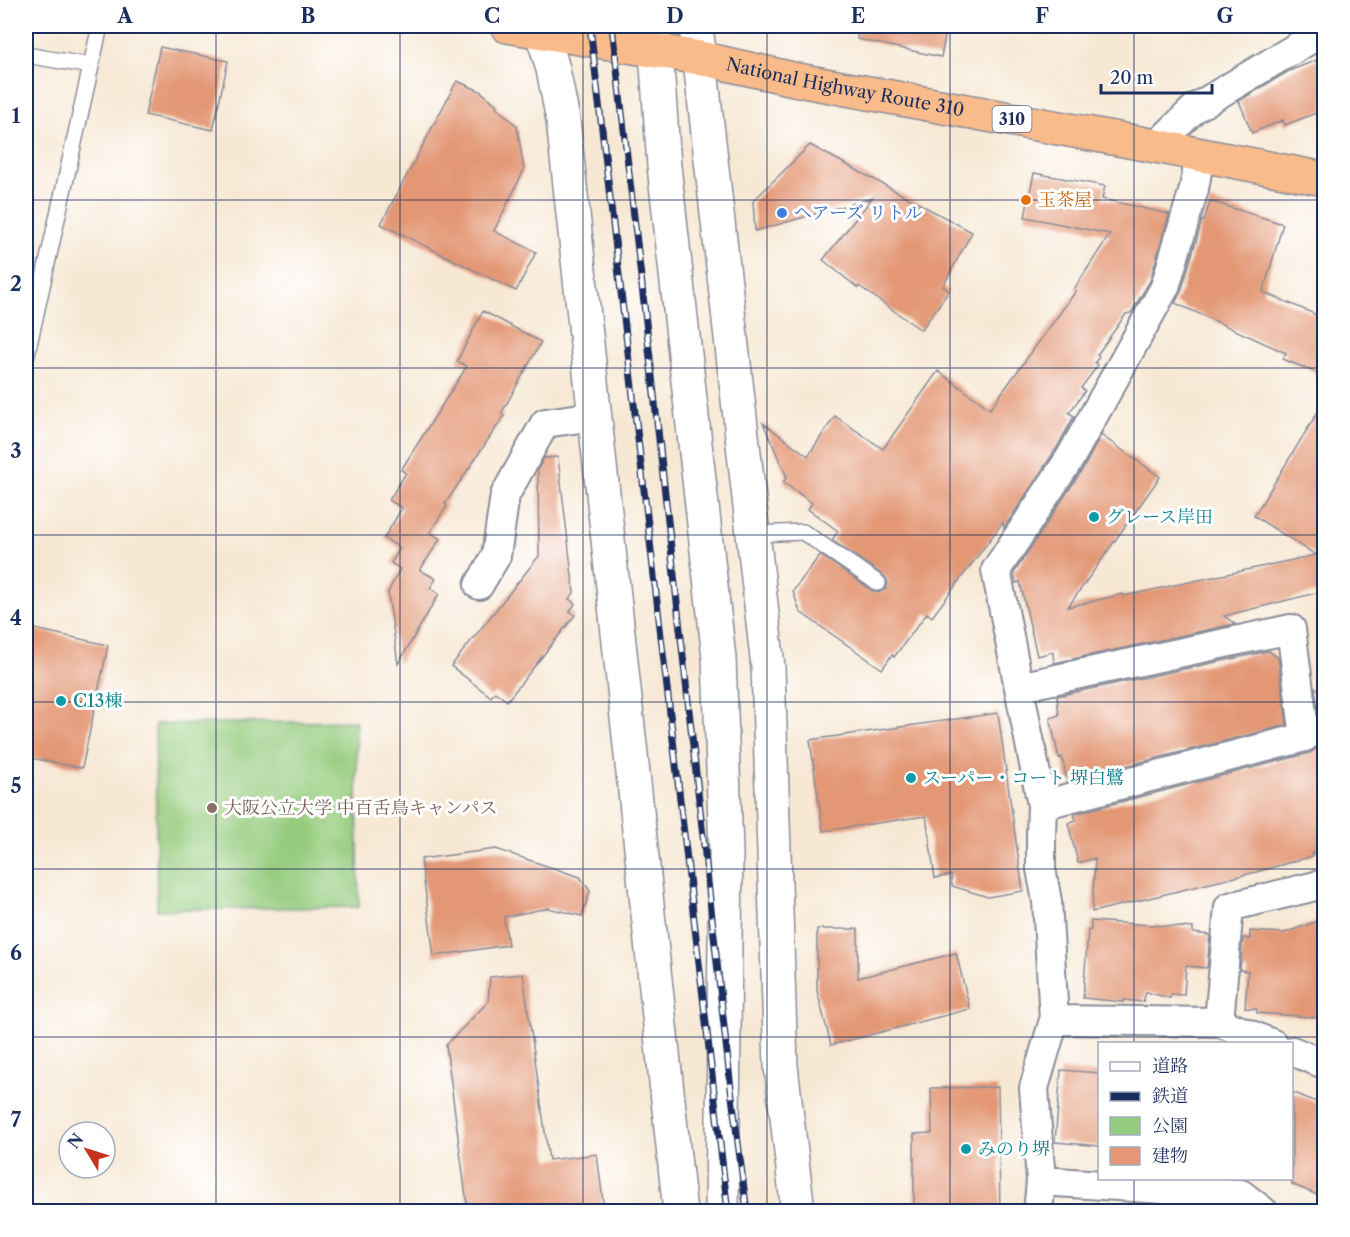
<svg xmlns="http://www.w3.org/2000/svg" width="1350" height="1237" font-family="'Libre Caslon Text','Noto Serif JP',serif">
<rect width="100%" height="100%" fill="#fff"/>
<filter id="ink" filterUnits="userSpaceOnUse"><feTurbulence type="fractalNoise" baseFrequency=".0167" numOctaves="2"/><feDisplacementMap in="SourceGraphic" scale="12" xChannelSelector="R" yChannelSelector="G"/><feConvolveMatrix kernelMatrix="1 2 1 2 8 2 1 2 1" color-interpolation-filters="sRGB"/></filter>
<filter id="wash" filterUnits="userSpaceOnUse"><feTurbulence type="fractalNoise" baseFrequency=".008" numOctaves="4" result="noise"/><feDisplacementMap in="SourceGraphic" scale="24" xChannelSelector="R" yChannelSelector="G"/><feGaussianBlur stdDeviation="1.35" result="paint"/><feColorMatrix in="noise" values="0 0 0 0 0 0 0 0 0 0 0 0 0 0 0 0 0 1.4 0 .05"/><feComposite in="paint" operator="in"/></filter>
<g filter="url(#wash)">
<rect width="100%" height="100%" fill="#f7e8d4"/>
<path fill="#96cc7f" stroke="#587e6e" stroke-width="1.5" d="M356,721L359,907L157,910L155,724Z"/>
<g id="blocks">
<path fill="#e39775" d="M858,26H947L941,57L857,39Z
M160,47L228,61L213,130L145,115Z
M1324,57V110L1285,125L1283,120L1252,133L1239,101L1289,71Z
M457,81L480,91L497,105L496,107L517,126L524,170L494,231L536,252L516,291L381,224Z
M810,145L972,232L943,286L949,291L921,330L859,286L858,288L823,260L872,198L755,231L753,201Z
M1034,173L1105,186L1102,199L1169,214L1150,281L1131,313L1126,314L1097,355L1099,357L1095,362L1098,365L1081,388L1085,391L1069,413L1074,416L1056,449L1004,528L1003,522L932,617L927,613L894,657L892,655L882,669L800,612L793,591L820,555L873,591L878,593L886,589L888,584L887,579L883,575L832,540L838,531L808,509L812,503L783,482L787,477L763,423L808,456L835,416L883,449L938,371L990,409L1076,291L1074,289L1110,234L1025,217Z
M1210,201L1283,224L1263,292L1324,318V376L1283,359L1286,353L1175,303L1181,292L1202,221H1204Z
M483,311L541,342L501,414L504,416L445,504L447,506L430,532L440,539L420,570L436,579L430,588L439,594L398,664L388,592L400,569L391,563L400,548L384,538L402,508L389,500L406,473L401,470L467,366L457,361Z
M1324,402V591L1224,616L1235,624L1054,663L1053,652L1037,656L1020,582L1016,583L1014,573L1084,467L1101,435L1160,477L1068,607L1123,594L1124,596L1316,555L1254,516Z
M558,457L574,593L569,599L575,604L570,611L575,615L507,701L495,692L491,697L451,666L539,556L538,469L544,458Z
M26,627L108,645L82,768L26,757Z
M1269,651L1278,658L1287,725L1067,781L1062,757L1059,758L1050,718L1059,715L1057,696Z
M1315,687L1324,694V850L1312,853L1313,856L1256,872L1092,912L1095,858L1078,863L1068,823L1076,820L1074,814L1310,753L1316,749L1320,743L1321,735Z
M998,713L1023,891L988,897L952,886L951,875L935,878L926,816L823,831L810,740Z
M496,849L580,877L590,891L582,916L548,908L504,917L508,945L434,956L421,859Z
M1324,919V1018L1257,1013V1009L1245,1008L1248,971L1240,970L1243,938L1250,939V931L1284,933Z
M1091,921L1193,928V933L1210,935L1207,968L1186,966L1184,995L1171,994L1170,998L1146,992L1143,1002L1124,1000V1002L1083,998L1088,930H1091Z
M817,929H858V978L956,953L970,1009L831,1045L817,991Z
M523,974L549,1160L597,1154L604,1209L588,1212H468L446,1045L488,1002L490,977Z
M1061,1070L1100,1073V1146L1055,1142Z
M998,1087L1000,1212H914V1134L932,1133L931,1088Z
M1292,1092L1324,1105V1198L1292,1184Z"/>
</g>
</g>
<g filter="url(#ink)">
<use href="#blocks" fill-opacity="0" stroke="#898c99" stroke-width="1.5"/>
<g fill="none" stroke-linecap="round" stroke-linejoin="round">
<defs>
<path id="service" d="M26,55L91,66L100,26
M26,358L91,66
M754,534L803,532L878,583"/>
<path id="minor" d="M1156,146L1195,108L1324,31
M479,585L496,556L505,495L545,423L595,416
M1019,687L1291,629L1305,737L1042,805
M1054,1020L1219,1022L1273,1044
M1219,1022L1229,907L1324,884
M1292,1051L1324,1064
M1041,1181L1241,1194L1264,1212
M1038,1212L1041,1181L1034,1088L1054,1020L1047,901L1041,869V835L1042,805L996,570L1070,458L1165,287L1194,189L1200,154"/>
<path id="tertiary" d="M652,26L656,51L664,166L719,658L726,852L722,1212
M696,26L768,667L781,1066L798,1212
M542,32L553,69L563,120L680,1212"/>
<g id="trunk">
<path id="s1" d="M507,26L700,58L798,80L1156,146L1324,179"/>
</g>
</defs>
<use href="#service" stroke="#898c99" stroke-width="18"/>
<use href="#minor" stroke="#898c99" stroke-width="32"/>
<use href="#tertiary" stroke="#898c99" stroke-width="36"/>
<use href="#trunk" stroke="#898c99" stroke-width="36"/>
<use href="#service" stroke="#fff" stroke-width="15"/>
<use href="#minor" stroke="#fff" stroke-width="28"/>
<use href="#tertiary" stroke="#fff" stroke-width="33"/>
<use href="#trunk" stroke="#fabb8b" stroke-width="33"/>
<defs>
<path id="rail" d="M590,26L728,1212
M612,26L641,277L731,1089L747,1212"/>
</defs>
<use href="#rail" stroke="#1b2f5e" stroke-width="7"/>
<use href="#rail" stroke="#fff" stroke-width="4.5" stroke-dasharray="14" stroke-linecap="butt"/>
</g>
</g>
<path fill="none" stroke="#1b2f5e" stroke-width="1.5" stroke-opacity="0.55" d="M216,26V1212M400,26V1212M583,26V1212M767,26V1212M950,26V1212M1134,26V1044M26,200H1324M26,368H1324M26,535H1324M26,702H1324M26,869H1324M26,1037H1324M1134,1178V1212"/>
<circle fill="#e8710a" stroke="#fff" stroke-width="2" cx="1026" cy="200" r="6"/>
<circle fill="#3f7fe0" stroke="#fff" stroke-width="2" cx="782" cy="213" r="6"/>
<g fill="#0f9aa8" stroke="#fff" stroke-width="2">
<circle cx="1094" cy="517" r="6"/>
<circle cx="61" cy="701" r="6"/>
<circle cx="911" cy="778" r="6"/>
<circle cx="966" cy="1149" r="6"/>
</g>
<circle fill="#8d6e63" stroke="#fff" stroke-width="2" cx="212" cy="808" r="6"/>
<g text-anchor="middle" stroke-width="6" stroke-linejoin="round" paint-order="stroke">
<rect fill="#fff" stroke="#5f6d8e" stroke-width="1.5" x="992.5" y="106" width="39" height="26" rx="4.5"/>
<g font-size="16" font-weight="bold" fill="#1b2f5e">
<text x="1012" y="125">310</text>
</g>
<g font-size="18" fill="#1b2f5e" stroke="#fff">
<text dy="6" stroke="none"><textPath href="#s1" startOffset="344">National Highway Route 310</textPath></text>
</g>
<g font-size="18" fill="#c56008" stroke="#fff" text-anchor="start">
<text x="1038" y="206">玉茶屋</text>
</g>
<g font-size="18" fill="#366cbe" stroke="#fff" text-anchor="start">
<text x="794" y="219">ヘアーズ リトル</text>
</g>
<g font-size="18" fill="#0d838f" stroke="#fff" text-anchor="start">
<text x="1106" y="523">グレース岸田</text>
<text x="73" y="707">C13棟</text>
<text x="923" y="784">スーパー・コート 堺白鷺</text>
<text x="978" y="1155">みのり堺</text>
</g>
<g font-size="18" fill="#785e54" stroke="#fff" text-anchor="start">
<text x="224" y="814">大阪公立大学 中百舌鳥キャンパス</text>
</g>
</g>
<rect width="1350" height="1237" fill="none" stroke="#fff" stroke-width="66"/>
<rect x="1098" y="1042" width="195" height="138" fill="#ffffff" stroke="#a4acbf" stroke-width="1.5"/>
<rect x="1110" y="1062" width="30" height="9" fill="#ffffff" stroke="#a4acbf" stroke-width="1.5"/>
<text x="1152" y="1072" font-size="18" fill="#1b2f5e">道路</text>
<rect x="1110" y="1092" width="30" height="9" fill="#1b2f5e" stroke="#a4acbf" stroke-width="1.5"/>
<text x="1152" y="1102" font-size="18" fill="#1b2f5e">鉄道</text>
<rect x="1110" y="1117" width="30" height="18" fill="#96cc7f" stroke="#a4acbf" stroke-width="1.5"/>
<text x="1152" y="1132" font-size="18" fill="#1b2f5e">公園</text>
<rect x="1110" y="1147" width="30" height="18" fill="#e39775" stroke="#a4acbf" stroke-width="1.5"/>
<text x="1152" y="1162" font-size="18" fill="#1b2f5e">建物</text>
<g transform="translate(87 1150) rotate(308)"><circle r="28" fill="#ffffff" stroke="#a4acbf" stroke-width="1.5"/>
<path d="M0-4.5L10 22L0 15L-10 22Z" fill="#c8321e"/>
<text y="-9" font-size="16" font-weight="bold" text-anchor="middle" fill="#1b2f5e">N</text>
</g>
<path d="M1101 84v9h111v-9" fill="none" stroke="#1b2f5e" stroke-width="3"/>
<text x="1110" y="84" font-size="18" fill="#1b2f5e" stroke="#ffffff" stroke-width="4.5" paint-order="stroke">20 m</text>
<rect x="33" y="33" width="1284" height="1171" fill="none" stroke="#1b2f5e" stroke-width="2"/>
<g font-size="20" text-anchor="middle" font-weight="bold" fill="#1b2f5e">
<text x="125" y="23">A</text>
<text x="308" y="23">B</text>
<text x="492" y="23">C</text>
<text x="675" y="23">D</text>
<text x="858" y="23">E</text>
<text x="1042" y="23">F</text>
<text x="1225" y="23">G</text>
<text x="16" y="123">1</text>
<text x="16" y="291">2</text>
<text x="16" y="458">3</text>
<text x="16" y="625">4</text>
<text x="16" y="793">5</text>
<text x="16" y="960">6</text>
<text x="16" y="1127">7</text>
</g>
</svg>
